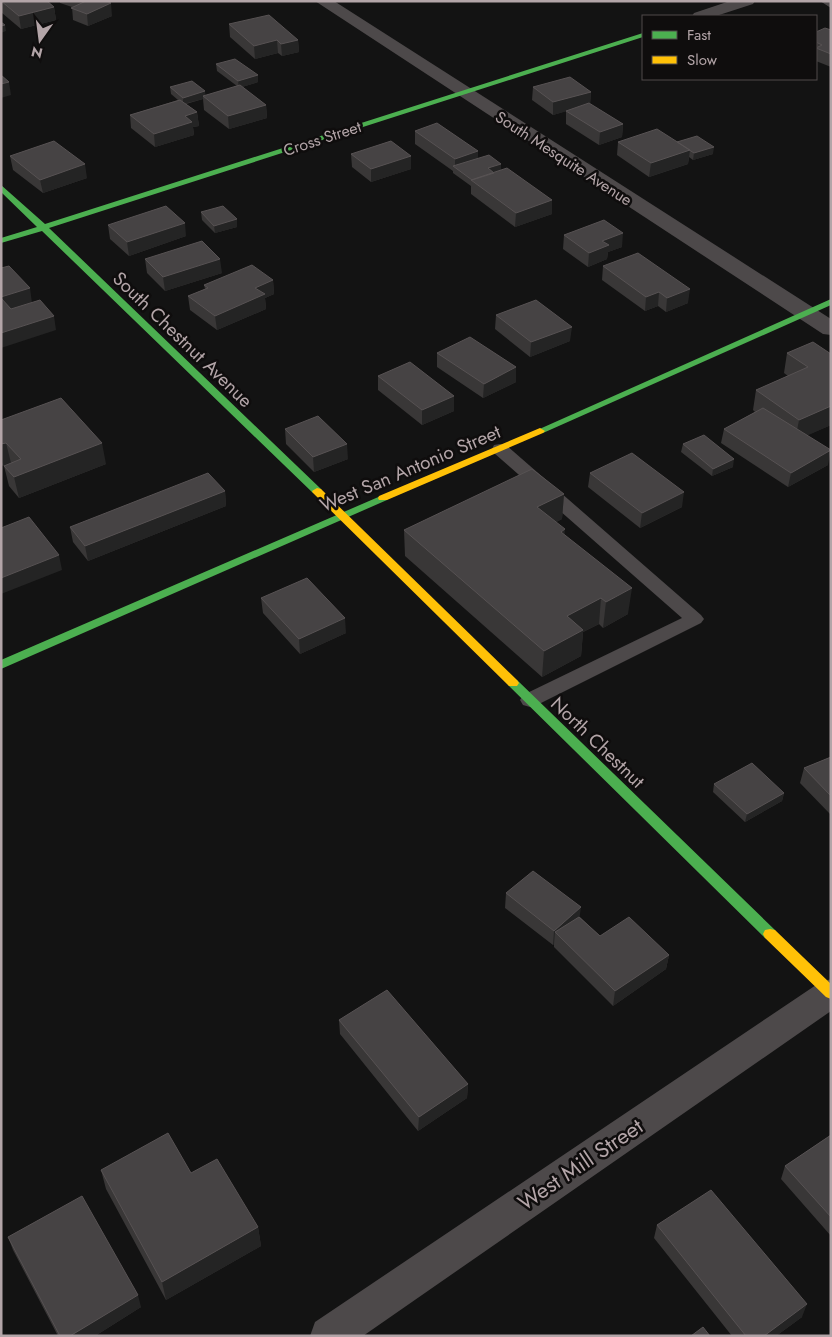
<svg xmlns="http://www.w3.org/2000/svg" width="832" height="1337" font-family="Jost,sans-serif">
<rect width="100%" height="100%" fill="#131313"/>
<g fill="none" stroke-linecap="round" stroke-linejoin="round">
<path fill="#4d494a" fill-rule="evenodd" d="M500,444L506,445L701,615L704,619L701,623L537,705L530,707L523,705L520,700L523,695L682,618L494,453L492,449L494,445Z"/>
<path fill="#4d494a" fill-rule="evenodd" d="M315,1H334L831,319V335L823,334Z
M730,1H755L753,4L716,16H692L694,13Z
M820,1H831V8Z
M831,979V1011L363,1336H310L315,1322L819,983Z"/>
<path fill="#4caf50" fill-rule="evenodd" d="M643,33V37L49,228L321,489L322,491L321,493H313L42,231L1,243V238L37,227L1,192V185L45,224Z
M831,299V305L543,433H537L535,431Z
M383,495L388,498L387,500L1,669V660Z
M513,679L517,680L775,930L777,934L775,938L770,939L765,938L509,686L507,683L509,680Z"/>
<path fill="#ffc107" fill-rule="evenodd" d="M540,428L545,431L543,433L387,500H379L378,498L379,496Z
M317,488L321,489L517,680L519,683L517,686H509L313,493L312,491Z
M770,929L775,930L831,984V999L826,997L765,938L763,934L765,930Z"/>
</g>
<path fill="#393737" d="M1,1L54,7L56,20L21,29L2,13Z
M60,1H106L112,16L88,26L73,20L72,7L60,3Z
M229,24L298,40L299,52L282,56L278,53L255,59L230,37Z
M831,30V67L816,61V32Z
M216,64L258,75V82L242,87L266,105L267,118L229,129L204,110L203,99L186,104L197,112L199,126L193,127L194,135L155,147L131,128L130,115L178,100L171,94L170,87L205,91V96L237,86L217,71Z
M533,87L591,92L590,104L623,124L622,137L599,145L566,124V111L553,115L532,100Z
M415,131L478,159L501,170L552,200V214L515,227L471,194V186L453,173V171L415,144Z
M618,142H677L713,154L693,160L689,157L688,164L649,177L617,155Z
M351,154L411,169L371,182L352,167Z
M10,156L87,178L43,193L13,170Z
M201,212L237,219V227L215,233L202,220Z
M108,225L186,236L129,256L110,239Z
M564,235L622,247L608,252L607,259L588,267L563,249Z
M145,259L222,273L165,291L147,273Z
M603,266L688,303L666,312L658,306L645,311L602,280Z
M273,280L274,294L265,298L266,309L217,330L190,310L188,296L205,289L204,285Z
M496,315L570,341L530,357L495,329Z
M437,353L516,382L483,398L437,367Z
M787,353L831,354V425L807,435L828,465L788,487L721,443L724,429L755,412L753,410L756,390L788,376L784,373Z
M378,376L454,411L422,425L378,390Z
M1,420L106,464L19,498L9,486L4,466L9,464L3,466L1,464Z
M285,429L348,459L314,472L286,444Z
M683,444L733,467L712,476L681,452Z
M590,473L682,507L640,528L588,487Z
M225,491L226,506L88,561L73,542L70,527Z
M564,494L562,519L556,522L565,535L628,614L603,628L599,624L583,632L581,656L542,677L405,556L404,530Z
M261,598L346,633L300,654L263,613Z
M831,757V815L800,783L804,768Z
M714,784L784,793L782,801L745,822L713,792Z
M506,893L580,917L600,936L669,955L666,969L613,1006L554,947V944L553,945L505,908Z
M339,1020L468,1084L467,1098L418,1131L340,1034Z
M831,1135V1236L781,1179L785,1166Z
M101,1170L191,1173L258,1227L261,1246L166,1300L106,1189Z
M657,1225L802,1317L776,1336H732L654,1238Z
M8,1237L141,1307L95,1336H58L13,1250Z"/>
<path fill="#242424" d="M111,3L112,16L88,26L87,14Z
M54,7L56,20L21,29L19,16Z
M5,25L6,31L1,33V26Z
M277,40L278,53L255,59L254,46Z
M298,40L299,52L282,56L281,44Z
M258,75V82L239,88L238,81Z
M9,82L11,95L1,98V84Z
M205,91L206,98L203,96V99L183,104V98Z
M591,92L590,105L553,115V102Z
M266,105L267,118L229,129L228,116Z
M197,112L199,126L193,127L194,135L155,147L154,134L185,116Z
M623,124L622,137L599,145L600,132Z
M714,147L713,154L693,160L694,153Z
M690,150L688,164L649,177L651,163Z
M478,151V165L455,168V159Z
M411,156V169L371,182V169Z
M85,164L87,178L43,193L40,180Z
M501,164V171L472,180L488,168Z
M552,200V214L515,227L516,213Z
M237,219V227L215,233L214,226Z
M185,223L186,236L129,256L127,242Z
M623,233L622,247L608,252L607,259L588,267L589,253L602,241Z
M220,259L222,273L165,291L163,277Z
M273,280L274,294L265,298L266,309L217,330L215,316L255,288Z
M30,288L32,303L4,312L1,297Z
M690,289L688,303L666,312L667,298Z
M659,292L658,306L645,311L646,297Z
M54,316L56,330L1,348V333Z
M572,327L570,341L530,357L531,342Z
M516,367V382L483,398L484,384Z
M454,396V411L422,425V410Z
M831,406V425L795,441L799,420Z
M6,443L11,463L3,466L1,458V444Z
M102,443L106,464L19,498L14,477Z
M347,444L348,459L314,472L313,457Z
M831,450L828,465L788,487L791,473Z
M734,459L733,467L712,476L713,469Z
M225,491L226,506L88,561L85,546Z
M684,492L682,507L640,528L642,513Z
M564,494L562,519L536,533L537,507Z
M565,529L563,555L561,532Z
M59,555L62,570L1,594V578Z
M632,588L628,614L603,628L606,602Z
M601,598L599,624L583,632L581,656L542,677L544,651L567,616Z
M345,618L346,633L300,654L299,639Z
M784,793L782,801L745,822L747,814Z
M581,907L579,922L555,932L554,944L553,945L554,931Z
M669,955L666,969L613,1006L615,991Z
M468,1084L467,1098L418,1131L419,1117Z
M258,1227L261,1246L166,1300L162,1282Z
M138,1295L141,1307L95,1336H70Z
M807,1304L802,1317L776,1336H764Z"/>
<path fill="#464344" stroke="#575253" d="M1,1H47L54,7L19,16Z
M86,1H106L111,3L87,14L71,8Z
M269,15L298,40L281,44L277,40L254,46L229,24Z
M1,22L5,25L1,26Z
M825,28L831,30V54L816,48L822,45L816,42V32Z
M235,59L258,75L238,81L216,64Z
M1,75L9,82L1,84Z
M570,77L591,92L553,102L533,87Z
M192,81L205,91L183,98L170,87Z
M240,85L266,105L228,116L203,96Z
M180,100L197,112L185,116L192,122L154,134L130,115Z
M589,103L623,124L600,132L566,111Z
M437,123L478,151L455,159L415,131Z
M657,129L690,150L651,163L618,142Z
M697,136L714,147L694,153L677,142Z
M54,141L85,164L40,180L10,156Z
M391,141L411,156L371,169L351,154Z
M489,155L501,164L488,168L494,173L472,180L453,166Z
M507,168L552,200L516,213L471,180Z
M166,206L185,223L127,242L108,225Z
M223,206L237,219L214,226L201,212Z
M604,220L623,233L602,241L609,245L589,253L564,235Z
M202,241L220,259L163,277L145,259Z
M638,253L690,289L667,298L659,292L646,297L603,266Z
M252,265L273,280L255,288L265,294L215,316L188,296L208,288L204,285Z
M9,266L30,288L1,297V268Z
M1,298L11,309L40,300L54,316L1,333Z
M536,300L572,327L531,342L496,315Z
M470,337L516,367L484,384L437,353Z
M813,342L831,354V406L799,420L756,390L808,367L787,353Z
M410,362L454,396L422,410L378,376Z
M61,398L102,443L14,477L4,466L21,459L6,443L1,444V420Z
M763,408L831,450L791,473L724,429Z
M318,416L347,444L313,457L285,429Z
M704,435L734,459L713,469L683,444Z
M632,453L684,492L642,513L590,473Z
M532,469L564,494L537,507L565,529L561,532L632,588L606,602L601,598L567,616L583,630L544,651L404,530Z
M208,473L225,491L85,546L70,527Z
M29,517L59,555L1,578V528Z
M307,578L345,618L299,639L261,598Z
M831,757V796L804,768Z
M752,763L784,793L747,814L714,784Z
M533,871L581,907L554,931L506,893Z
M579,917L600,936L629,917L669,955L615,991L555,932Z
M387,990L468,1084L419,1117L339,1020Z
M168,1133L191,1173L217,1159L258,1227L162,1282L101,1170Z
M831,1135V1217L785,1166Z
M711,1190L807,1304L764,1336H746L657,1225Z
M82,1196L138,1295L70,1336H60L8,1237Z
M703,1327L710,1336H691Z"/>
<g text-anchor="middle" stroke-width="5" stroke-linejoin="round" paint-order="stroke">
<g font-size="16" fill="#b3a5a8" stroke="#0f0d0d">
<text transform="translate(322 138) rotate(-18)" y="6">Cross Street</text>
<text transform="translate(564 158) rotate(33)" y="6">South Mesquite Avenue</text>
</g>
<g font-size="19" fill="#b3a5a8" stroke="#0f0d0d">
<text transform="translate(183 339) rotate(44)" y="7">South Chestnut Avenue</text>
<text transform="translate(410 468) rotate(-23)" y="7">West San Antonio Street</text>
<text transform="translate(598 742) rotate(44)" y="7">North Chestnut</text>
</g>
<g font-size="22" fill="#b3a5a8" stroke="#0f0d0d">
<text transform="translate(580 1164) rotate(-34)" y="8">West Mill Street</text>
</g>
</g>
<rect width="832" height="1337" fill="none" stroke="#b3a5a8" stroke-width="5"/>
<rect x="642" y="15" width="175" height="65" fill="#0f0d0d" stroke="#514a4b"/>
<rect x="652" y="31" width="25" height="8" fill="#4caf50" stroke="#514a4b"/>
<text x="687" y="40" font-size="15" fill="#b3a5a8">Fast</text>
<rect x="652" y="56" width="25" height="8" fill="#ffc107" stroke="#514a4b"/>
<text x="687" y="65" font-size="15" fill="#b3a5a8">Slow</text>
<g transform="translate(40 40) rotate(194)" stroke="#0f0d0d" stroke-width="4" paint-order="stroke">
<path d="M0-4L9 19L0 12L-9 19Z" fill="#b3a5a8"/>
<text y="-8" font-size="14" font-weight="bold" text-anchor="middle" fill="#b3a5a8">N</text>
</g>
</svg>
